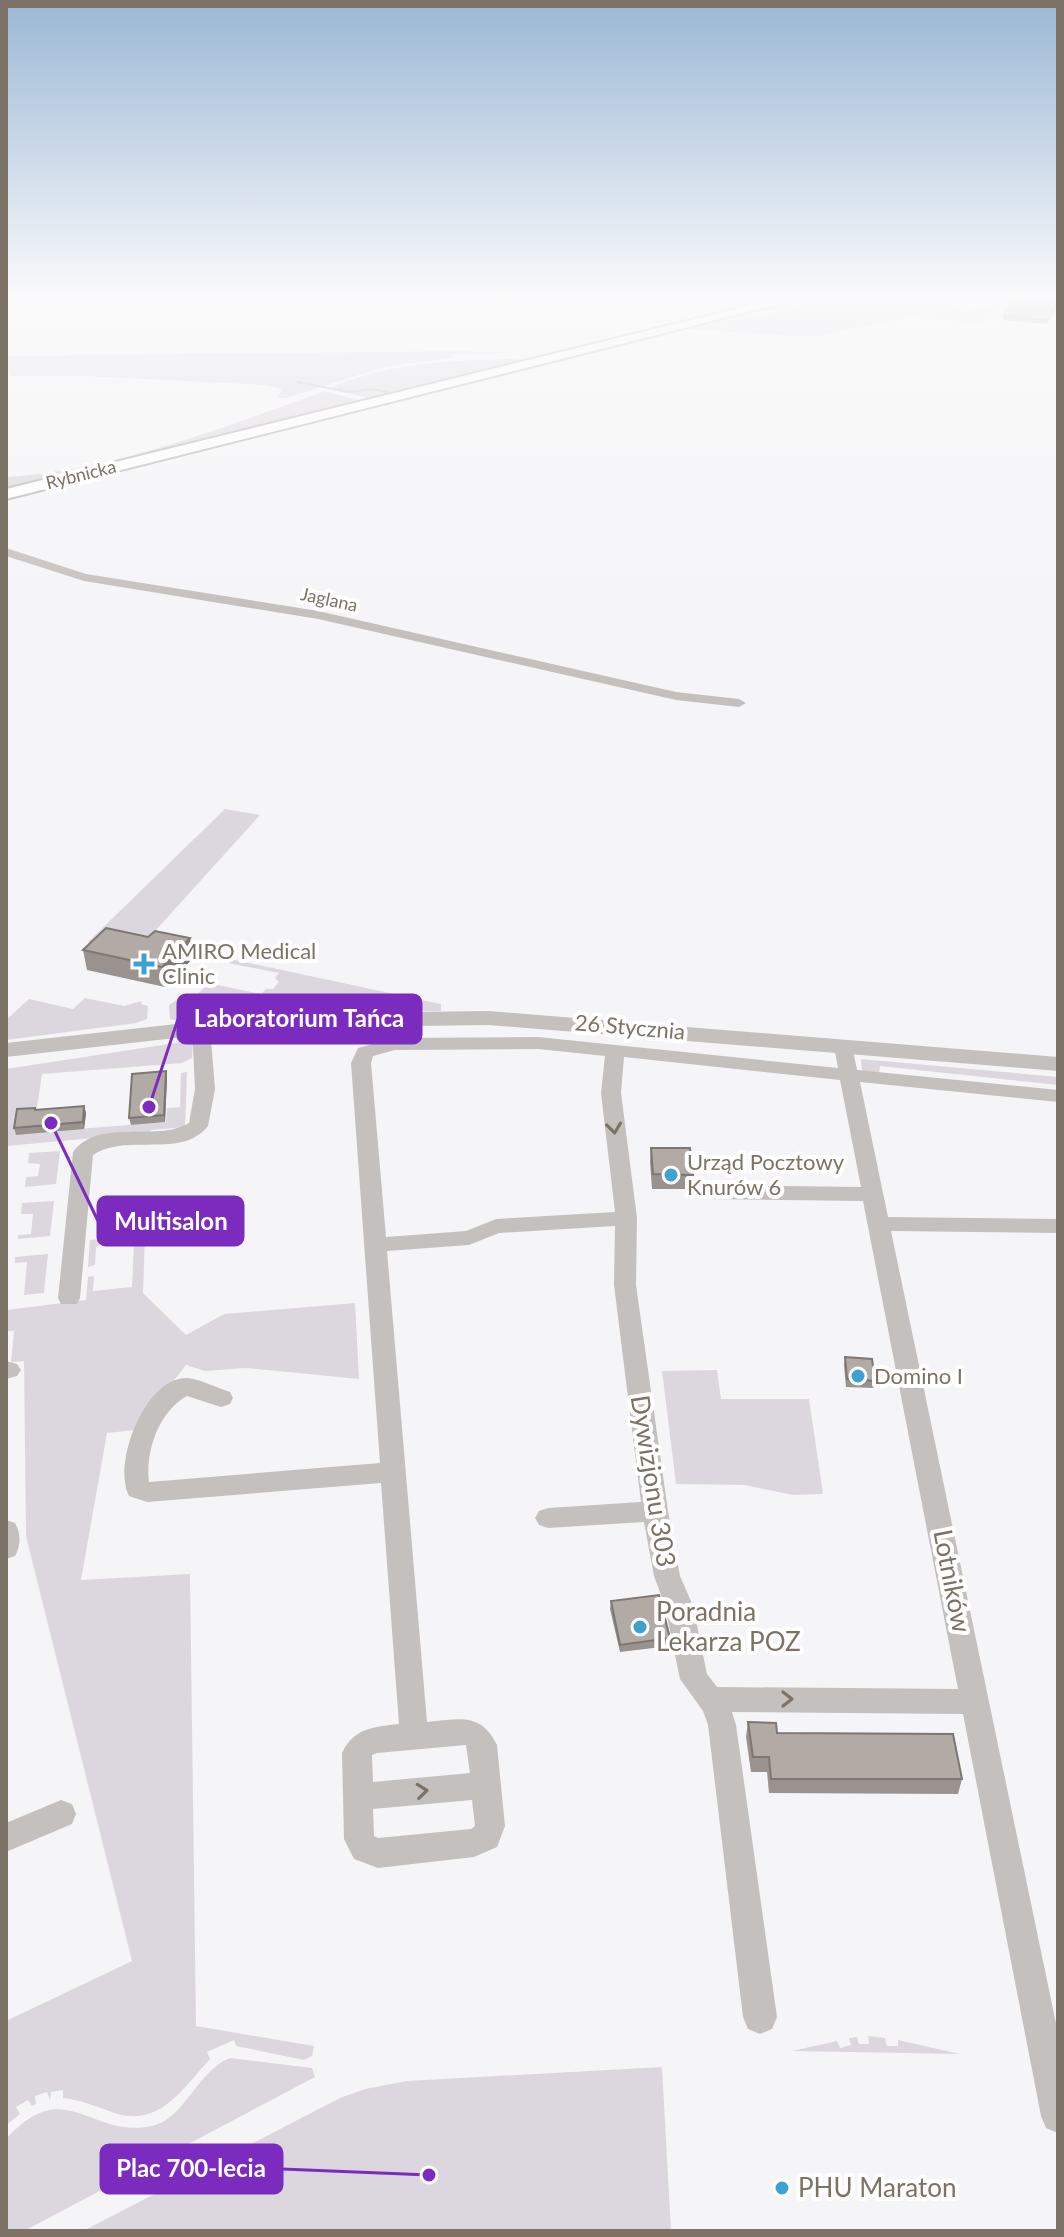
<svg xmlns="http://www.w3.org/2000/svg" width="1064" height="2237" font-family="Lato,sans-serif">
<rect width="100%" height="100%" fill="#f5f5f7"/>
<path fill="#dcd7de" d="M827,295H931L925,302L956,306L961,311L994,307L998,301L1013,302L1002,319L985,318L981,323L911,317L810,337L689,329L746,316L769,314L817,302Z
M462,351L513,353L451,355L454,358L387,366L286,398H278L282,389L265,385L86,376H10L6,370V356Z
M505,359L531,360L373,399L328,389C384,364 444,361 505,359Z
M325,391L362,401L6,487V477C117,470 221,428 325,391Z
M225,809L260,815L146,941L441,1004V1011L262,1014L181,1022L170,1019L169,1005L184,995L195,997L208,983L261,994L266,989H273L279,982L275,978L279,973L157,949L151,956L88,942Z
M85,998L124,1006L142,1001L141,1004L148,1006L147,1019L136,1023L6,1040V1020L29,999L73,1009Z
M182,1042H193L192,1058L182,1063L42,1074L36,1115L16,1134L166,1122L167,1108L180,1107L181,1073L187,1072L185,1127L151,1130L150,1133L6,1146V1069Z
M861,1059L1058,1077V1085L880,1066L879,1074L862,1071Z
M60,1151L56,1184L25,1187L26,1177L38,1176L40,1164L28,1163L29,1153Z
M54,1201L50,1236L18,1239V1235L31,1234L33,1214H21L22,1203Z
M145,1235L143,1293L186,1335L224,1314L355,1303L359,1379L245,1368L205,1371L186,1365L135,1430L107,1433L81,1580L190,1574L196,2026L314,2046L312,2056L304,2060L236,2046L234,2040L207,2052L210,2059C184,2087 161,2126 118,2114C99,2108 82,2100 63,2098V2090L51,2092L50,2100L47,2092L35,2096L36,2104L32,2106L28,2100L16,2107L20,2114L6,2125V2021L132,1961L26,1536L24,1361L11,1362L14,1331H8L6,1310L86,1300L88,1277L94,1276L93,1291L132,1287L134,1243H102L96,1247L95,1265L88,1267L90,1240Z
M48,1254L44,1293L24,1295L27,1262L15,1263V1257Z
M717,1370L721,1399H809L823,1494L793,1495L744,1485L676,1484L662,1371Z
M868,2036L885,2038L887,2046H898V2040L960,2054L792,2051L837,2041L840,2048L851,2045L849,2038L857,2037L859,2044H869Z
M230,2058L312,2068L315,2077L24,2231H6V2139C64,2075 87,2135 147,2127C185,2122 196,2071 230,2058Z
M662,2067L671,2231H83L340,2098L365,2089L407,2081Z"/>
<g fill="none" stroke-linecap="round" stroke-linejoin="round">
<path stroke="#c8beb9" stroke-width="2" d="M297,382L302,383
M308,384L349,392L373,389L387,392"/>
<defs>
<path id="primary" d="M792,295H815L6,499V489Z"/>
</defs>
<use href="#primary" stroke="#b7b3af" stroke-width="4"/>
<path fill="#c4c0bd" fill-rule="evenodd" d="M6,548L86,574L318,611L676,692L739,699L746,703L739,707L676,700L318,619L84,581L6,556Z
M201,1021L210,1027L215,1089L208,1126C181,1160 126,1132 93,1155L80,1298L77,1304H61L58,1298L73,1152C99,1117 155,1143 189,1123L195,1089L192,1027Z
M538,1037L838,1068L834,1046L843,1040L852,1046L857,1070L1058,1090V1102L860,1082L888,1217L1058,1219V1233L891,1231L1058,2033V2133L1046,2128L1041,2116L963,1714L732,1712L736,1725L777,2017L772,2029L760,2034L748,2029L743,2017L708,1725L703,1711L680,1679L665,1606L654,1576L644,1522L548,1528L539,1525L535,1518L539,1511L548,1508L641,1502L614,1285L615,1226L499,1233L469,1245L387,1251L427,1722C459,1719 481,1712 497,1745L505,1826L497,1847L474,1857L378,1868L354,1859L344,1839L342,1753C354,1728 373,1727 399,1724L381,1483L147,1502L129,1496C112,1464 145,1377 187,1378C200,1379 217,1388 230,1392L233,1398L230,1404L221,1407L187,1396C159,1411 145,1452 149,1482L380,1463L351,1063L358,1048L394,1038ZM538,1049L605,1056L601,1093L615,1212L496,1219L466,1231L386,1237L371,1063L373,1056L395,1050ZM624,1057L840,1080L861,1187L710,1185L699,1192L710,1199L863,1201L958,1689L717,1687L707,1674L693,1606L680,1576L668,1511L636,1285L637,1218L621,1093ZM466,1745L470,1773L373,1782L372,1755L377,1753ZM472,1800L475,1826L471,1829L378,1838L374,1836L373,1809Z
M6,1361L17,1364L21,1370L17,1376L6,1379Z
M6,1520L15,1523C21,1533 21,1545 15,1556L6,1559Z
M61,1800L72,1804L76,1814L72,1824L6,1852V1823Z"/>
<path fill="#c4c0bd" fill-rule="evenodd" d="M489,1011L1058,1057V1071L489,1025L266,1028L6,1057V1043L266,1014Z"/>
<use href="#primary" fill="#fff" fill-rule="evenodd"/>
</g>
<path fill="#99928e" d="M1057,306L1047,324L1003,320L1004,316Z
M148,937L190,938L193,958L165,987L87,970L83,950Z
M166,1071L167,1078L165,1122L131,1125L129,1118Z
M84,1106L86,1113L84,1129L16,1135L14,1128L35,1110Z
M651,1148L693,1175L692,1189H652L650,1162Z
M845,1357L875,1381L874,1388L846,1387L844,1365Z
M611,1601L670,1638V1646L620,1652L610,1609Z
M748,1722L777,1733L962,1779L958,1794L769,1793L767,1772H751L746,1737Z"/>
<path fill="#7d7774" d="M190,938L193,958L165,987L162,967Z
M166,1071L167,1078L165,1122L164,1115Z
M84,1106L86,1113L84,1129L83,1122Z"/>
<path fill="#b2aaa5" stroke="#7d7774" stroke-width="2" d="M1015,299L1058,302L1048,320L1004,316Z
M106,928L148,937L155,931L190,938L162,967L83,950Z
M166,1071L164,1115L129,1118L132,1074Z
M84,1106L83,1122L14,1128L17,1109L35,1108V1110Z
M651,1148H690L693,1175L653,1174Z
M845,1357L872,1359L875,1381L847,1379Z
M659,1595L670,1638L620,1645L611,1601Z
M748,1722L776,1723L777,1733L953,1734L962,1779H771L769,1757H753Z"/>
<defs><path id="oneway-chevron" d="M-2-3.5L2.5 0L-2 3.5" fill="none" stroke-width="1.6" stroke-linecap="round" stroke-linejoin="round" transform="scale(2)"/></defs>
<g stroke="#7d7266">
<use href="#oneway-chevron" transform="translate(614 1128) rotate(83)"/>
<use href="#oneway-chevron" transform="translate(787 1699)"/>
<use href="#oneway-chevron" transform="translate(422 1791) rotate(-6)"/>
</g>
<linearGradient id="sky" x2="0" y2="1"><stop stop-color="#9bb8d5"/><stop offset="0.49" stop-color="#fafafb"/><stop offset="1" stop-color="#fafafb" stop-opacity="0"/></linearGradient>
<rect width="1064" height="608" fill="url(#sky)"/>
<g fill="#3ca3d1" stroke="#fff" stroke-width="3">
<path d="M140 952h8v8h8v8h-8v8h-8v-8h-8v-8h8z"/>
<circle cx="671" cy="1175" r="8"/>
<circle cx="858" cy="1376" r="8"/>
<circle cx="640" cy="1627" r="8"/>
<circle cx="782" cy="2188" r="8"/>
</g>
<g text-anchor="middle" stroke-width="8" stroke-linejoin="round" paint-order="stroke">
<g font-size="18" fill="#7d7266" stroke="#fff">
<text transform="translate(81 475) rotate(-14)" y="6">Rybnicka</text>
<text transform="translate(329 600) rotate(12)" y="6">Jaglana</text>
</g>
<g font-size="22" fill="#7d7266" stroke="#fff" text-anchor="start">
<text x="162" y="959">AMIRO Medical<tspan x="162" dy="25">Clinic</tspan></text>
<text x="687" y="1170">Urząd Pocztowy<tspan x="687" dy="25">Knurów 6</tspan></text>
<text x="874" y="1384">Domino I</text>
</g>
<g font-size="22" fill="#7d7266" stroke="#fff">
<text transform="translate(630 1027) rotate(5)" y="8">26 Stycznia</text>
</g>
<g font-size="26" fill="#7d7266" stroke="#fff">
<text transform="translate(653 1481) rotate(81)" y="9">Dywizjonu 303</text>
<text transform="translate(952 1581) rotate(79)" y="9">Lotników</text>
</g>
<g font-size="26" fill="#7d7266" stroke="#fff" text-anchor="start">
<text x="656" y="1621">Poradnia<tspan x="656" dy="30">Lekarza POZ</tspan></text>
<text x="798" y="2197">PHU Maraton</text>
</g>
</g>
<path fill="none" stroke="#7b2cbf" stroke-width="3" d="M149 1107L178 1019M51 1123L98 1221M429 2175L282 2169"/>
<g fill="#7b2cbf" stroke="#fff" stroke-width="3">
<circle cx="149" cy="1107" r="8"/>
<circle cx="51" cy="1123" r="8"/>
<circle cx="429" cy="2175" r="8"/>
</g>
<g fill="#7b2cbf" stroke="#7b2cbf" stroke-width="3">
<rect x="178" y="995" width="243" height="48" rx="8"/>
<rect x="98" y="1197" width="145" height="48" rx="8"/>
<rect x="101" y="2145" width="181" height="48" rx="8"/>
</g>
<g font-size="24" text-anchor="middle" font-weight="bold" fill="#fff">
<text x="299" y="1027">Laboratorium Tańca</text>
<text x="171" y="1230">Multisalon</text>
<text x="191" y="2177">Plac 700-lecia</text>
</g>
<rect width="1064" height="2237" fill="none" stroke="#7d7266" stroke-width="16"/>
</svg>
